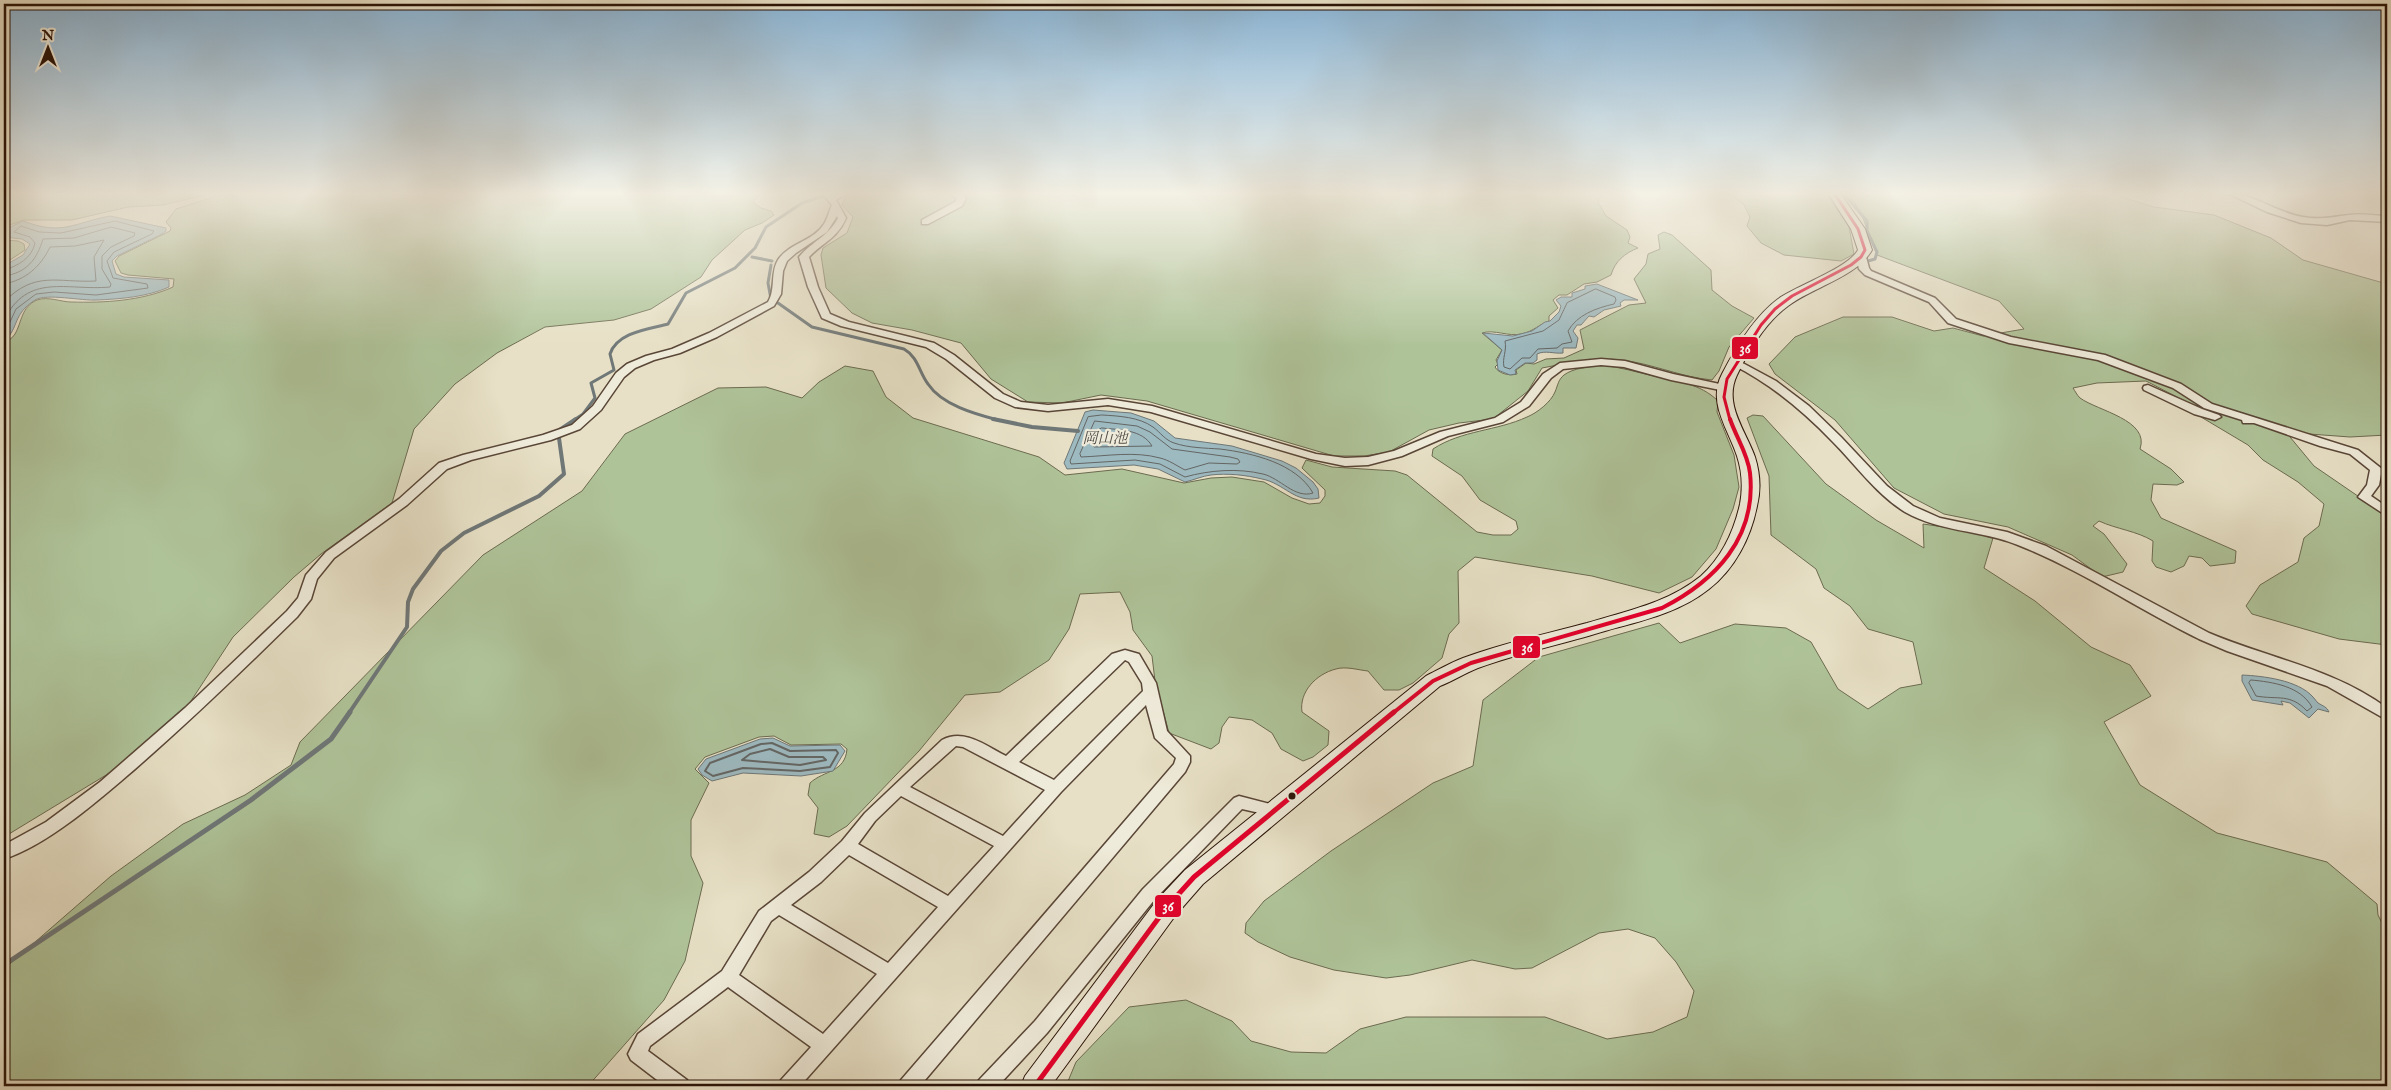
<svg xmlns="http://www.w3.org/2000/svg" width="2391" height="1090" font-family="'IM FELL English','Noto Serif JP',serif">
<rect width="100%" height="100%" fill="#e7e0c6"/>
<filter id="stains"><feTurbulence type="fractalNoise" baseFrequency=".004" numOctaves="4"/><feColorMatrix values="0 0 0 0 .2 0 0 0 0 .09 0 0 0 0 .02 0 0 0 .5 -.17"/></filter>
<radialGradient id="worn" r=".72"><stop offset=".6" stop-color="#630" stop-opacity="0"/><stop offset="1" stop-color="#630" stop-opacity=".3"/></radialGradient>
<path fill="#afc399" stroke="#6c6b50" d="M4,193H213L163,205L128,207L72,220H24L4,227Z
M226,193H762L753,202L761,208L771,211L774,215L762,223L745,230L712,260L701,277L651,309L614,320L545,327L497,353L455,384L414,429L392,503L321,554L294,577L233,637L187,707L116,769L4,837V344C7,341 13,338 15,334C22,322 21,307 37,300C48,296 61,302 71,302C104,303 142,301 173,287L174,279L128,275L121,273L115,261L119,256L170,231L171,228L166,222L176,209Z
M848,193H1603L1598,202L1606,216L1627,230L1630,237L1628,243L1638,248C1625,253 1615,261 1611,275L1597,282L1584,284L1567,295H1559L1553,300L1558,308L1549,316V321C1541,323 1533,332 1521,334C1509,337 1494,329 1482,333L1502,350L1496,360L1498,364L1495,367C1499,374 1510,376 1517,374L1516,370L1526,363L1534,364L1546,359L1564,358L1584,349L1580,330L1629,305L1646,303L1634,279L1646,264L1648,254L1660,249L1658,235L1664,232L1672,235L1711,270L1712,290L1732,306L1754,318L1729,347L1719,371L1712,380C1681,377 1653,364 1622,360C1595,357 1569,363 1542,368L1528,391L1493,419L1459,423L1429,430L1389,452L1364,456H1334L1147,401L1101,395L1062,403L1028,402L991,379L961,343L912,330L872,323L852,313L826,288L821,255L823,248L847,233L853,217L842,205Z
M1729,193H1826L1849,227L1854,254L1841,261L1784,255L1761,243L1747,226L1750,217L1744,205Z
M1848,193H2109L2154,207L2214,215L2271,238L2303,260L2387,284V435L2350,437L2296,433L2290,437L2314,466L2387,516V645L2339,639L2252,614L2246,606L2260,585L2298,562L2304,538L2319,526L2324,504L2298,482L2263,460L2248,445L2201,417L2202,410L2146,381L2097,383L2073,388C2075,391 2077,395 2080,398C2098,411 2150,420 2140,449L2171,469L2184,482L2177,485L2153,484L2151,500L2161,518L2236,551L2235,563L2210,566L2202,558L2189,556L2184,566L2171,572L2156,567L2152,561L2153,541C2137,531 2116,529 2099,521L2093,526L2104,534L2127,564L2123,572L2102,577L2072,555L2008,527L1944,514L1894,488L1835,420L1775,374L1769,364L1795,337L1843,317H1892L1934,331L1953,328L1983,336L2024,329L1999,301L1877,255L1861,213Z
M4,240L18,241L24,244L25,250L4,264Z
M1601,365C1620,367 1636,372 1654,376C1677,382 1700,383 1718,401L1717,412L1734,455L1739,487L1733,509L1716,549L1692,577L1659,593L1592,576L1475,557L1458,571L1459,623L1449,634L1442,658L1413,683L1399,690H1384L1368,671C1358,670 1346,666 1336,669C1316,674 1299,692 1302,712L1329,731L1328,745L1313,757L1303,761L1281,749L1272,733L1252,720L1229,717L1222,727L1219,743L1211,749L1169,733L1155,681L1152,656L1133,630L1130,612L1120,592L1080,594L1069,629L1049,660L1000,692L965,695L919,751L847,826L829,837L814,834L818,808L808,795L810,783C824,770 845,773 847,749L841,744L791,745L774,736L759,737L705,757L695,769L709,783L691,820V856L703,883L685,961L664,1000L588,1086H4V969L111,876L183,824L245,795L291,765L300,742L483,555L582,491L625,434L718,388L766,387L802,398L819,382L845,366L873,371L886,397L913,418L1039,457L1065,475L1122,469L1184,483L1211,478L1232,477L1264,482L1292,498L1309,504L1320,503L1325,496V490L1302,468L1306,460L1332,467L1395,471L1407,475L1477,532L1493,535H1511L1518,529L1516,521L1480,500L1462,476L1432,456L1433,449C1462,430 1497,431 1527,417C1537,413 1551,402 1555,392C1558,385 1558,380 1564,375C1573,368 1589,367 1601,365Z
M1753,415L1763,416L1826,484L1876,520L1924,548L1923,524L1958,529L1993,538L1984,568L2035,601L2091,647L2130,665L2151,696L2104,722L2140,785L2217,833L2327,862L2377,904L2378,915L2387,933V1086H1066L1076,1062L1129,1007L1186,1000L1232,1021L1251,1041L1291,1052L1326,1053L1360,1029L1406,1017H1545L1607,1039L1653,1032L1687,1017L1694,991L1676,962L1655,938L1628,929L1599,933L1532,968L1515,969L1472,960L1410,975L1386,978L1334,970L1290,957L1258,942L1245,933L1246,923L1264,901L1331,851L1433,783L1473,766L1483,700L1539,657L1659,623L1680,643L1735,624L1786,628L1811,642L1838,689L1868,709L1900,688L1922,684L1913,642L1868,629L1850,606L1824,588L1816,569L1771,535L1769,476L1747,418Z"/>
<path fill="#9dbac1" stroke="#6f7777" d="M110,216L166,228V231L162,234L117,256L112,261L116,274L124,277L169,280V287C147,297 120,299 97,300C82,301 46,293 35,300C12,315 20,326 4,342V266L23,255L30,244L22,239L4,237V230L23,221C63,236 73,223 110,216Z
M1597,284L1638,300H1624L1620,303L1621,306L1604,310L1594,317L1589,316L1581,325H1577L1573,331L1578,338L1576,348H1563V353C1554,354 1545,350 1537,354V360L1533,363H1525L1515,370L1516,374L1510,375L1498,370L1497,361L1502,350L1483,333L1513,336L1532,331L1545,322L1550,321L1559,312L1561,306L1556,300L1561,297H1572V293L1585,289V286Z
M1093,410L1131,413L1154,421L1175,438L1232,446L1282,461L1296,468L1313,482L1318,489L1319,498C1295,504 1284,483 1262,479C1246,475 1227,473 1211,475C1202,476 1194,480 1185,482L1158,469L1134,465L1067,469L1064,463L1085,412Z
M2242,675C2263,676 2298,680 2313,697C2315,699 2316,701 2318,703C2323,706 2327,707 2329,712L2318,709L2309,718L2290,703L2281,701L2283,705L2252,700L2242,681Z
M773,738L790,746L840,745L845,751L833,771L801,776L743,773L712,781L702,775L698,769L706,759L760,739Z"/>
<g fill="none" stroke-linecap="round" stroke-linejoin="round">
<path stroke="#646664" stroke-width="1" d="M4,270C18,266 32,258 35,243L30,237L14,232L21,226L39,232L61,233L115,221L154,231L152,234L114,252L107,261L113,278L147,284L148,288L96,295L54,292L36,294L16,309L4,335
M4,276C27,273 37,259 43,239L74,238L111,227L135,233L134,236L111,247L102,256V269L111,284L110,287C66,291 28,272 4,320
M4,284C26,280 41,266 50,247L75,246L104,240L94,257L96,281C57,283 35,270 4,302
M1596,289L1615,297L1616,300L1614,304C1596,308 1577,315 1568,331L1572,342L1562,344L1557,348L1538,349L1530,358H1522L1510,369L1504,367C1502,358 1507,351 1505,341L1543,331L1559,320L1567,303Z
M1102,415C1119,416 1139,417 1153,427C1161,433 1165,440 1174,443C1189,448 1205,448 1220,449C1252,453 1296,463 1313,493C1295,499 1280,478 1263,474C1238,468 1210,470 1185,477L1160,464L1135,460L1071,464L1070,461L1088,417Z
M1095,421L1137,426L1150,432L1172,449L1230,457L1238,459L1240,462L1237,464L1209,463L1185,470C1177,466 1169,460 1160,458C1135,451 1107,456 1081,457L1080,454Z
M1102,428C1119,430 1142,429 1152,446L1094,447L1092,445L1098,430Z
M2251,680C2273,682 2300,686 2312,707L2307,711C2290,693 2278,700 2256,696L2249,683Z"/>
<path stroke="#646664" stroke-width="2" d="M772,743L790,751L836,750L838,753L830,767L800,771L743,768L713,776L705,771L710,763L761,744Z
M770,749L789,757H823L826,760L800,765L742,760L750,754Z"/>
<path stroke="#6f7777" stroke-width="3" d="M1843,193L1867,221V231L1877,252L1875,259L1868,261
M752,257L772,261
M771,265L768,283L771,299
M778,303L812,327L904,349C918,357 919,372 928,384C942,405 975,414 998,420
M574,420L583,414L595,398L591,383L614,370L610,354C617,332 649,329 668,324L686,293L735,268L755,248L766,227L802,203L832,193"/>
<path stroke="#6f7777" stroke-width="4" d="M993,419L1032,427L1078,431
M349,713L407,627L408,602L413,589L441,551L464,533L539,496L564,474L558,431L576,419"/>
<path stroke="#6f7777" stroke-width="5" d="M4,965L251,800L331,739L350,712"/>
<defs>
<path id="minor" d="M822,193H831L832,195L848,193L836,200L846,218C837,239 823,242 809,257L818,287L830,314L849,322L934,343L954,355L1003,394L1021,402L1048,405L1108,399L1152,406L1316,454L1345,458L1368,457L1394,451L1440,432L1495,418L1521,402L1543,374L1560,363L1601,359L1625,361L1673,374L1729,386L1730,388L1725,391L1671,380L1624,367L1601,365L1563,369L1551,378L1529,406L1503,422L1448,436L1402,456L1368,465L1345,466L1311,459L1151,412L1108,405L1048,411L1015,407L995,398L946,359L926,347L841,326L822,318L808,287L799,257C811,242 829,236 838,218L837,216L827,232L796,253L787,261L783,271L781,294L774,306L717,337L680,353L654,360L635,368L624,377L601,410L580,429L551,440L471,460L447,469L407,505L334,558L317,579L311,599L297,617C244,669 191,720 135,769C100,799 48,845 4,859V845L46,822L100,782L185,708L287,611L298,598L306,575L326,552L399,499L439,463L463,455L543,435L572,425L593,406L616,373L627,364L646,356L672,349L709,333L768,302C776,289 770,273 778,260C789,243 814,241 824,224C828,218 829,211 832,205Z
M950,193C956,193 962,192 966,198L962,206L928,224H922V220L955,202L957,199Z
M2227,193C2253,193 2277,213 2303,217C2319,220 2333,217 2349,215C2361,213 2375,216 2387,216V222L2350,220L2327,225L2301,223L2267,212Z
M1861,254L1866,257L1869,268L1871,271L1935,298L1956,319L2011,337L2105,355L2181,384L2212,404L2358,450L2382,469L2379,485L2371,496L2387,507V516L2358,497L2367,485L2370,470L2350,454L2320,446L2254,423H2243L2242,420L2204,408L2173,388L2098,360L2009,343L1948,323L1929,302L1865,275L1859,269L1856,257Z
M1737,360L1776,381L1809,406L1841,437L1887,486L1913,506L1940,518L2007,532L2046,546L2209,633C2268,658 2334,669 2387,708V720L2327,686L2227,651L2199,639C2138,609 2081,570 2018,545C1981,530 1940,532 1905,512C1876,494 1856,465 1832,441C1803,411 1771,384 1733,365L1732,363Z
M2148,385L2202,409L2219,415L2221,417L2215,420L2194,414L2144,390L2143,388L2144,386Z
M1125,650L1139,654L1156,683L1167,731L1190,756V762L1185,772L920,1086H899L901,1080L1174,764L1176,758L1155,738L1146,705L1061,792L800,1086H779L781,1080L811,1047L728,987L650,1046L648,1051L687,1080L689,1086H665L631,1060L628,1054L638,1034L722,971L759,911L809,872L842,841L865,813L942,740C964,728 986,746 1006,756L1112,654ZM1125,660L1129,662L1142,683L1143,691L1054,780L1019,762ZM956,746L963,747L1045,790L1003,836L910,787ZM901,796L994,846L948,896L858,844L875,821ZM849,855L938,907L888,963L791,905L821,882ZM779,915L877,974L823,1034L739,975L771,921Z
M1239,796L1278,806L1281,810L1278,814L1273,816L1242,809L1155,899L1047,1033L998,1086H977L979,1080L1035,1021L1143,889L1234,798Z"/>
<path id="secondary" d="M1828,193H1840L1865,229L1872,250C1857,277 1813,287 1788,306C1766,322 1749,350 1737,375C1723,404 1746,431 1755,457C1760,473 1761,490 1757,506C1751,537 1735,569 1709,589C1679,613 1641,621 1605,631C1563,644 1519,653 1478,668C1465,673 1453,681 1440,686L1203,884L1175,916L1051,1086H1021L1025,1076L1157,900L1185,870L1426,676C1438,670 1450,663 1463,658C1502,643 1547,634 1587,623C1626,611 1668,603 1701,576C1722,557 1734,531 1740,504C1743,488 1742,471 1737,456C1728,429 1707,402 1722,374C1736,347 1754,317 1778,299C1798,285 1848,268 1858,250L1851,229Z"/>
</defs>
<use href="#minor" stroke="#594637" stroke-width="3"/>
<use href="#secondary" stroke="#2a1307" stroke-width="2"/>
<use href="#minor" fill="#efebda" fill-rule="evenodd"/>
<use href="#secondary" fill="#efebda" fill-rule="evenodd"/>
<defs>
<path id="bus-1-far2" d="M1730,420L1724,397L1727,379L1761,325L1775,309L1792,296L1851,265L1861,257L1865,250L1858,229L1834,193"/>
<path id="bus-1-far1" d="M1393,713L1433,681L1471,663L1662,608C1715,581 1757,538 1750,473C1748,454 1736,437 1730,419"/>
<path id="bus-1" d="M1035,1086L1166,908L1194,877L1394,712"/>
</defs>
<use href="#bus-1-far2" stroke="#efebda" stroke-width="6"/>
<use href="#bus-1-far1" stroke="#efebda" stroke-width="8"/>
<use href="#bus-1" stroke="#efebda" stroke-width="9"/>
<use href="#bus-1-far2" stroke="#e4002b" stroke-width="3"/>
<use href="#bus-1-far1" stroke="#e4002b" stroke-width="4"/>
<use href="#bus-1" stroke="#e4002b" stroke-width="5"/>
</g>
<linearGradient id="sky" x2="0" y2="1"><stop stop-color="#8ab6d8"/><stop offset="0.56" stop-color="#f4f1e5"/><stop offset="1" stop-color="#f4f1e5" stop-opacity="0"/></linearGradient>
<rect width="2391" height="346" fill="url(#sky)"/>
<circle fill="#2a1307" stroke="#efebda" stroke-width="2" cx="1292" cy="796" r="4.5"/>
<g text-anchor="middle" stroke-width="4.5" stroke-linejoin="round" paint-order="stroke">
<g font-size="15" font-style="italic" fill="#524d48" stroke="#efebda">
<text x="1105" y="443">岡山池</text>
</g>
</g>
<g stroke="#efebda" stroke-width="2">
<rect x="1731" y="336" width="28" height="24" rx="5" fill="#e4002b"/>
<rect x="1512" y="635" width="29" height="24" rx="5" fill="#e4002b"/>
<rect x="1154" y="894" width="28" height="24" rx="5" fill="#e4002b"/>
</g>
<g font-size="14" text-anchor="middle" font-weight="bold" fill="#fff">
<text x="1745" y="353">36</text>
<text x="1527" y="652">36</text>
<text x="1168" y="911">36</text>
</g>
<rect width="2391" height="1090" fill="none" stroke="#e7e0c6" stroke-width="20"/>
<rect x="5" y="5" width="2381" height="1080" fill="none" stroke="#2a1307" stroke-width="2.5"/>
<rect x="10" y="10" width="2371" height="1070" fill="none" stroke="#2a1307"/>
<g transform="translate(48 48)" stroke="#efebda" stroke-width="4" paint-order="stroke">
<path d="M0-4L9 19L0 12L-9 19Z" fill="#2a1307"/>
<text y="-8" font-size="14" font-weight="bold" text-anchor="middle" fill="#2a1307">N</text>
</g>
<rect width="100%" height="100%" filter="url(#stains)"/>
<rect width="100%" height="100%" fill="url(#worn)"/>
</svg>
